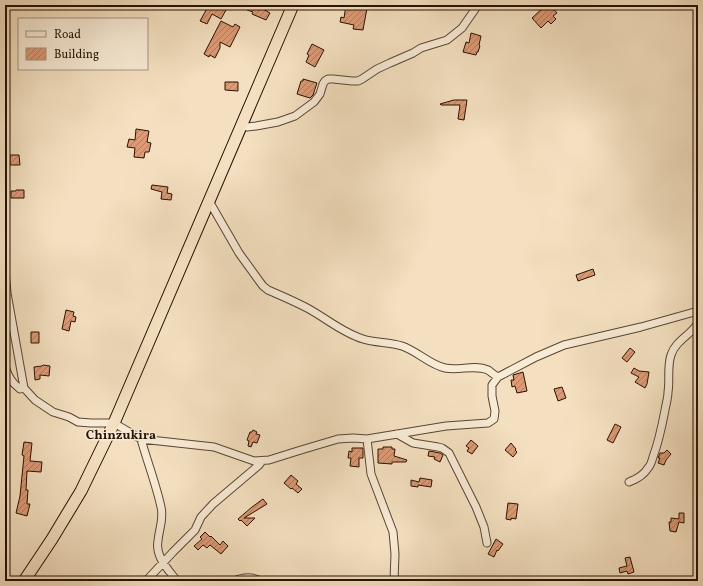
<svg xmlns="http://www.w3.org/2000/svg" width="703" height="586" font-family="Vollkorn,serif">
<defs>
<pattern id="building-hatch" width="6" height="6" patternUnits="userSpaceOnUse"><rect width="6" height="6" fill="#df9a74"/><path d="M-1 1l2-2M0 6l6-6M5 7l2-2" fill="none" stroke="#b57c5d"/></pattern>
</defs>
<rect width="100%" height="100%" fill="#f4e0c0"/>
<filter id="stains"><feTurbulence type="fractalNoise" baseFrequency=".005" numOctaves="4"/><feColorMatrix values="0 0 0 0 .2 0 0 0 0 .09 0 0 0 0 .02 0 0 0 .5 -.17"/></filter>
<radialGradient id="worn" r=".72"><stop offset=".6" stop-color="#630" stop-opacity="0"/><stop offset="1" stop-color="#630" stop-opacity=".3"/></radialGradient>
<path fill="url(#building-hatch)" stroke="#241203" d="M209,5H221L227,8L221,19L212,14L207,24L200,21Z
M249,5H258L264,8L263,9L270,13L266,20L252,14L253,12L247,10Z
M346,5H361V7L367,8L363,30L353,29L354,25L340,22L341,17L344,18Z
M550,5L557,13L553,16L556,19L551,24L548,21L541,28L532,18L545,6L547,8Z
M221,21L233,27L235,24L240,27L230,47L220,42V48L215,58L210,55L209,57L204,54Z
M471,33L481,36L479,45L480,46L478,52H477L476,55L463,52L466,42L469,43Z
M312,44L324,50L315,67L306,62L309,55L307,54Z
M303,79L317,83L313,95L310,98L297,94L301,81H303Z
M225,82H238V91L225,90Z
M454,100H467L464,120L458,119L460,105H441L440,104Z
M136,129L149,131L147,142L151,143L149,152H145L144,158L134,157L135,148L127,147L129,139L135,140Z
M10,155H19L20,165H10Z
M152,185L168,187L167,193L172,194L171,200L161,199L162,192L151,189Z
M16,190H24V198H11V191H16Z
M593,269L595,275L578,281L576,275Z
M66,310L74,312L73,316L76,317L75,322L71,321L69,331L62,329Z
M31,332H39V343H31Z
M630,348L635,352L627,362L622,358Z
M43,365L50,366L49,376L40,375V379L35,380L34,367L42,366Z
M634,368L639,371L649,372L647,384L645,388L635,382L639,377L631,373Z
M523,372L527,391L517,393L515,386L512,387L511,380H514L513,375Z
M562,387L566,398L558,401L554,389Z
M615,424L621,427L613,443L607,440Z
M253,430L257,432L256,434L260,435L257,443L253,442L251,447L248,446L249,441L247,440L250,432H252Z
M471,440L478,446L472,454L467,451L469,448L466,446Z
M24,442L32,443L30,461L42,462L41,472L27,471L26,490H28L27,504H30L27,516L16,513L20,496L24,456L22,455Z
M511,443L516,449L515,450L517,452L513,457L505,450Z
M383,447H392V449H395L394,456L407,460L406,462H392V464L378,463V449H383Z
M352,448H363V458H359V467L350,466L351,458H348L349,451L352,452Z
M667,450L671,454L666,460L664,465L658,463L660,458H658L660,453H664Z
M429,451L440,453L443,455L440,462L434,459L435,457L428,456Z
M291,475L298,481L296,484L302,489L298,493L292,488L291,489L284,483Z
M420,478L432,480L431,487L418,485V487L411,486V480L419,482Z
M263,499L267,504L244,518H255L247,526L241,520L240,521L238,519L252,507Z
M508,503L518,504L516,519L511,518V520L506,519Z
M679,513H684V523L679,522L676,532L670,531L669,522H671V518L679,519Z
M205,532L210,537L211,536L220,545L223,541L228,546L221,554L210,545L207,548L203,545L198,550L194,546L202,539L200,537Z
M496,539L503,544L498,551L497,550L494,557L488,554Z
M630,557L634,572L628,574L627,571L620,573L619,568L627,566L625,558Z"/>
<g fill="none" stroke-linecap="round" stroke-linejoin="round">
<defs>
<path id="minor" d="M242,125L247,127L256,126L278,122L295,116L314,102L320,94L323,84L325,81L328,79H333L352,81H358L362,79L377,69L390,63L413,53L421,48L447,40L462,28L478,5
M209,201L239,253L260,282L263,286L268,290C282,296 296,302 309,309C327,319 343,333 363,339C375,343 389,342 402,346C417,351 430,365 445,368C460,371 474,364 488,370C491,372 494,375 498,377
M5,271L7,293L24,388L35,400L53,412L69,417L78,422L91,423H114L141,439L214,447L254,461L269,460L301,450L338,439L353,438L367,439L446,426L488,423L494,419L495,411L492,396V385L498,377L536,357L564,345L641,327L698,311
M5,367C9,377 11,382 20,389L24,388
M397,434L413,443L438,447L442,448L449,453L476,507L484,527L487,543
M141,439C147,461 156,484 161,507C164,519 159,529 158,541C155,557 168,569 177,581
M367,439L371,474L393,532L395,554L394,581
M629,482C637,479 644,475 648,468C651,465 652,461 653,457C659,441 662,426 665,410C666,404 668,398 668,392C670,380 667,367 671,355C676,340 690,336 698,323
M146,581L173,552L195,530L201,517L213,504L259,465L262,461
M234,581C243,577 253,577 261,581"/>
<path id="trunk" d="M24,581L52,539L81,491L114,423L293,5"/>
</defs>
<use href="#minor" stroke="#584632" stroke-width="9"/>
<use href="#trunk" stroke="#241203" stroke-width="13"/>
<use href="#minor" stroke="#f8ebd6" stroke-width="7"/>
<use href="#trunk" stroke="#f4e0c0" stroke-width="11"/>
</g>
<g text-anchor="middle" stroke-width="3" stroke-linejoin="round" paint-order="stroke">
<g font-size="13" font-weight="bold" fill="#241203" stroke="#f8ebd6">
<text x="121" y="439">Chinzukira</text>
</g>
</g>
<rect width="703" height="586" fill="none" stroke="#f4e0c0" stroke-width="20"/>
<rect x="6" y="6" width="691" height="574" fill="none" stroke="#241203" stroke-width="2"/>
<rect x="10" y="10" width="683" height="566" fill="none" stroke="#241203"/>
<rect x="18" y="18" width="130" height="52" fill="#f8ebd6" stroke="#a39482"/>
<rect x="26" y="31" width="20" height="6" fill="#f8ebd6" stroke="#a39482"/>
<text x="54" y="38" font-size="12" fill="#241203">Road</text>
<rect x="26" y="48" width="20" height="12" fill="url(#building-hatch)" stroke="#a39482"/>
<text x="54" y="58" font-size="12" fill="#241203">Building</text>
<rect width="100%" height="100%" filter="url(#stains)"/>
<rect width="100%" height="100%" fill="url(#worn)"/>
</svg>
